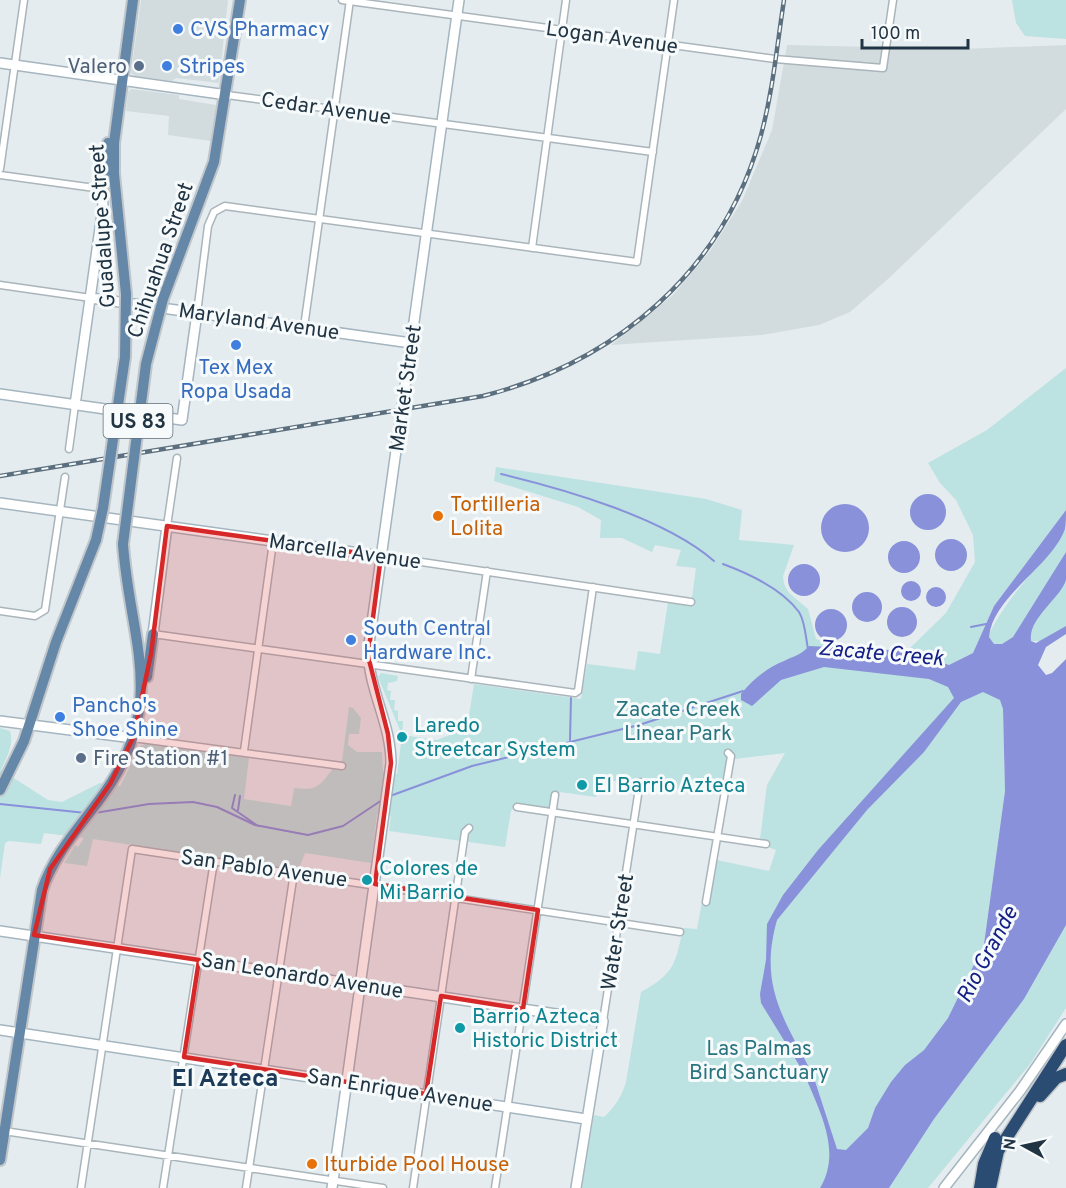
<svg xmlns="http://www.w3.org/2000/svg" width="1066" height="1188" font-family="Overpass,sans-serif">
<rect width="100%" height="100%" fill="#e4ecef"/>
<path fill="#d2dcdf" d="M141,0H228L219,83L176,78L172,81L135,76L131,73Z
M787,45L963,49L1066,45V109L888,279L850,312L819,325L762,335L611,345L673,295L710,251L742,201L772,130Z
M131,89L179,95V99L216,105L211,141L168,135L169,116L126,111L128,92Z"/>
<path fill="#bce2e2" d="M1012,0H1066V39L1025,36L1016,23Z
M1066,368V510L994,606L973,653L950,665L1001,700L1003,709L1005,791L984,944L948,1018L924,1050L905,1065L875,1108L868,1128L820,1188H582L594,1115L604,1117C615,1107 622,1096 626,1082L641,992C674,974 676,963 683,928L697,929L702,902L708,903L717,860L769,871L776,850L768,847V841L760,839L767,785L785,753L734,759L727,796L599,779L596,797L560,792L559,796L553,795L550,809L516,805L511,811L505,847L389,831L391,816L377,814L371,863L305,853L298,871L93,839L87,866L64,863L75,845L78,847L84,838L44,833L41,844L9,841L5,843L0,878V728L10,731C14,745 7,757 1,770L48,800L62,802L100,783L120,786L140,746L148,743L249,758L244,799L291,806L294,788C317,791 320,786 333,768L341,769L349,707L353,708L361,718L359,734H349L348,745L357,752H382L383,772L397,774L402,735L378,677L381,673L398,676L397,681L388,683L387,690L391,691L390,700H395L394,710L398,711V721H403L402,735L437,740L467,728L474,684L581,699L587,664L635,670L638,651L660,654L668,602L691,605L696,568L676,566L681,550L655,545L652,552L622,538H600L601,520L578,507L494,481L496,467L706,499L742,510L739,540L794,545L783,576L784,584L789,593L808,609L816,639L831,645L907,651L946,613L975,562L973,535L956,500L940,483L928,463L987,430Z
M1066,528V552L1024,622L1013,637L1002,644H994L989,637L990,632C1010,593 1042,564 1066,528Z
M1066,581V626L1045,641H1031C1028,622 1054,595 1066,581Z
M1066,925V1008L1030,1064L928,1188H889L934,1119L1024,999Z"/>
<path fill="#8891d9" d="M910 512a18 18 0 1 1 36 0a18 18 0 1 1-36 0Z
M821 528a24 24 0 1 1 48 0a24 24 0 1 1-48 0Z
M1066,510C1066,516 1066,524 1065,529C1051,567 993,596 989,637L994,644H1002L1013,637L1066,552C1066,560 1066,573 1066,580C1060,599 1028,618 1031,641L1036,643L1066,626V634L1046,647L1038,665L1046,675L1052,673L1066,659V925L1024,999L934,1119L889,1188H820C842,1152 820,1112 806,1078L813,1075L837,1149L846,1150L868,1128L875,1108L891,1082L905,1065L924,1050L948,1018L984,944L1005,791L1003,709L1000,700L983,692L961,702L924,752L867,810L777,920C759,984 782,1016 811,1071L804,1073L761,1003L760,994L766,960L767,924L783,895L818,850L954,698L948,687L929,679L824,667L781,680L752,706L741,700V694C753,679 767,668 784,661C794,656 801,655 809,646L907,651L949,665L973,653L994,606Z
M935 555a16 16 0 1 1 32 0a16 16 0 1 1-32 0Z
M888 557a16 16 0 1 1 32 0a16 16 0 1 1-32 0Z
M788 580a16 16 0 1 1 32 0a16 16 0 1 1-32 0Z
M901 591a10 10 0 1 1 20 0a10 10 0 1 1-20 0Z
M926 597a10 10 0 1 1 20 0a10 10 0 1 1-20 0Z
M852 607a15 15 0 1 1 30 0a15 15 0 1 1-30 0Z
M887 622a15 15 0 1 1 30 0a15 15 0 1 1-30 0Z
M815 625a16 16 0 1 1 32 0a16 16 0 1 1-32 0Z"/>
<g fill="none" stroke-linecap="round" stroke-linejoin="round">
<path stroke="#8891d9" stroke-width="2" d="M501,474C564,489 665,518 714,561
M723,564C750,574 782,589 799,612C805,621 806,639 808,649
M971,627L986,624
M570,740L571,698
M235,795L232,808L258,826
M390,796L472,766L639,725L743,691
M0,804L86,813
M238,810L240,796
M95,813L149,804L193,802L217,807L255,825L308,835L343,826L382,800"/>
<defs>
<path id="street" d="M342,0L775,59L883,68L893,0
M227,95L653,152
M0,169L24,0
M0,175L102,189
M532,248L566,0
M0,285L91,298
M197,313L208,226L214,212L225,206L637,262L674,0
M304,327L350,0
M69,449L75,405
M167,526L177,458
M381,556L691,602
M0,611L35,616L45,610L65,477
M153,634L575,693L578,691L593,587
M471,679L487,571
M133,738L342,766
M244,751L273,542
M517,807L766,844
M706,902L731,756L728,753
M603,1021L640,782
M4,1131L383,1188
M81,1188L132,849L680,932
M163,1188L214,861
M246,1188L294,873
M413,1188L465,832L469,828
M495,1188L555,795"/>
<path id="secondary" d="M0,63L227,95
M91,298L411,343
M0,394L182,420L197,313
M75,405L103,207L102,189
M0,503L381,556
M153,634L167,526
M0,721L133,738
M0,931L603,1021L576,1188
M0,1030L586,1119
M332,1188L391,763C391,724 369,690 368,651L459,0
M944,1188L1020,1091L1066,1024"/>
<path id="primary" d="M102,189L108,143
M126,294L114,174V143L133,0
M163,299L214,162L240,0
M147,677L153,634
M0,790L24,741L56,642L96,540
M0,1160L42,890C56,848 88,819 111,783C166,697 129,635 123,544"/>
<path id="highway" d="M1040,1096L1056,1078L1066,1074
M980,1188L984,1164L995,1138
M990,1188L998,1151L1066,1045"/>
</defs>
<use href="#street" stroke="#aab5bb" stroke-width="9"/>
<use href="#secondary" stroke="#a5b5bf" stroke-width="12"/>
<use href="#primary" stroke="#c1c6ca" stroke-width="14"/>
<use href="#highway" stroke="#c1c6ca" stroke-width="15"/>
<use href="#street" stroke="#fff" stroke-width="6"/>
<use href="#secondary" stroke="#fff" stroke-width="9"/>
<use href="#primary" stroke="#6588a9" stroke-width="10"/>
<use href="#highway" stroke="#2a4c72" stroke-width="12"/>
<defs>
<path id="rail" d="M0,476L483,396C616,362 724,271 761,135C773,91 777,45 784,0"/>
</defs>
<use href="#rail" stroke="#5c6f7e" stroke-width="4.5"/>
<use href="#rail" stroke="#f6fafb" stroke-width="2" stroke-dasharray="7" stroke-linecap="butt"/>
<defs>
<path id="primary-bridge" d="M96,540L103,508L125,357L126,294
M123,544L146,364L163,299"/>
</defs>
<use href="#primary-bridge" stroke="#c1c6ca" stroke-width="14" stroke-linecap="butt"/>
<use href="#primary-bridge" stroke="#6588a9" stroke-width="10"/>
</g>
<path fill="#d62828" fill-opacity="0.2" stroke="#d62828" stroke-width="4.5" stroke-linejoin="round" d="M167,526L381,556L368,656L388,734L391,763L375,884L538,910L523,1009L441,996L426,1094L184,1057L199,960L34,935L50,869L110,784L133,738L151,654Z"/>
<g fill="#3f7fe0" stroke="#f6fafb" stroke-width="2">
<circle cx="178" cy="29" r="6"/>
<circle cx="167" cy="66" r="6"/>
<circle cx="236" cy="345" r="6"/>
<circle cx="351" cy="640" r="6"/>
<circle cx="60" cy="717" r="6"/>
</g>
<g fill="#5c6f8a" stroke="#f6fafb" stroke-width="2">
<circle cx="139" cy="66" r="6"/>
<circle cx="81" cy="758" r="6"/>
</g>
<g fill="#e8710a" stroke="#f6fafb" stroke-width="2">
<circle cx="438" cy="516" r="6"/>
<circle cx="312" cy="1164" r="6"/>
</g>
<g fill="#0f9aa8" stroke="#f6fafb" stroke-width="2">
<circle cx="402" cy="737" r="6"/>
<circle cx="582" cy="785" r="6"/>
<circle cx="367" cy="880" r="6"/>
<circle cx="460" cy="1028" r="6"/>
</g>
<g text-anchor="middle" stroke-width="6" stroke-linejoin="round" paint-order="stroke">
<rect fill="#f6fafb" stroke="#616f7a" stroke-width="1.5" x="103.5" y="404" width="69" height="34" rx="4.5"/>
<g font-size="20" font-weight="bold" fill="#213443">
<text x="138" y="428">US 83</text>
</g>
<g font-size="21" fill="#366cbe" stroke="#f6fafb" text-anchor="start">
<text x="190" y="36">CVS Pharmacy</text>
<text x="179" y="73">Stripes</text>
<text x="236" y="374" text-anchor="middle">Tex Mex<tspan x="236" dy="24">Ropa Usada</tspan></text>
<text x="363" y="635">South Central<tspan x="363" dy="24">Hardware Inc.</tspan></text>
<text x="72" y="712">Pancho's<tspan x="72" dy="24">Shoe Shine</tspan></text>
</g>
<g font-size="21" fill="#213443" stroke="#f6fafb">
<text transform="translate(612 37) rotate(8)" y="7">Logan Avenue</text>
<text transform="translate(326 108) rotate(8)" y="7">Cedar Avenue</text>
<text transform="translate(102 226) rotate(-94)" y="7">Guadalupe Street</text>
<text transform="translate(160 260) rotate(-71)" y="7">Chihuahua Street</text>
<text transform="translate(259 321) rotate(8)" y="7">Maryland Avenue</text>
<text transform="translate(405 388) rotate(-82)" y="7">Market Street</text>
<text transform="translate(345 551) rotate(8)" y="7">Marcella Avenue</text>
<text transform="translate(264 868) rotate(8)" y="7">San Pablo Avenue</text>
<text transform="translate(617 932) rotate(-81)" y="7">Water Street</text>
<text transform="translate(302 975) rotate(9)" y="7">San Leonardo Avenue</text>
<text transform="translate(400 1090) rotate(9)" y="7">San Enrique Avenue</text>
</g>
<g font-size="21" fill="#4e5e75" stroke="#f6fafb" text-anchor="end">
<text x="127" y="73">Valero</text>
<text x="93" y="765" text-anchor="start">Fire Station #1</text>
</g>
<g font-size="21" fill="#c56008" stroke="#f6fafb" text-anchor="start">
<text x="450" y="511">Tortilleria<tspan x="450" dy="24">Lolita</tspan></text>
<text x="324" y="1171">Iturbide Pool House</text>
</g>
<g font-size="21" fill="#27747e" stroke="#f6fafb">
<text x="678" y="716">Zacate Creek<tspan x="678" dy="24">Linear Park</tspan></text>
<text x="759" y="1055">Las Palmas<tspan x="759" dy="24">Bird Sanctuary</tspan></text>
</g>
<g font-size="21" fill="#0d838f" stroke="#f6fafb" text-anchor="start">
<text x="414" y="732">Laredo<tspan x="414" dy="24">Streetcar System</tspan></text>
<text x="594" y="792">El Barrio Azteca</text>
<text x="379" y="875">Colores de<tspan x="379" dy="24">Mi Barrio</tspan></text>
<text x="472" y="1023">Barrio Azteca<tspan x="472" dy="24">Historic District</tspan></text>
</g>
<g font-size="22" font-style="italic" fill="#152086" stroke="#f6fafb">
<text transform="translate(881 652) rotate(5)" y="8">Zacate Creek</text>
<text transform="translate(986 954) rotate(-62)" y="8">Rio Grande</text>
</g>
<g font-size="24" font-weight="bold" fill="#1b3a58" stroke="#f6fafb">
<text x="225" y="1086">El Azteca</text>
</g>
</g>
<g transform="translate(1024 1146) rotate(278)" stroke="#f6fafb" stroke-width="4.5" paint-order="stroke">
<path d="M0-4.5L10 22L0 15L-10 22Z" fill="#213443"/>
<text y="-9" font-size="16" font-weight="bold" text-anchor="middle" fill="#213443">N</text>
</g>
<path d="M862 39v9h106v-9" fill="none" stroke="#213443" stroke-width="3"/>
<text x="871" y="39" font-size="18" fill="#213443" stroke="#f6fafb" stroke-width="4.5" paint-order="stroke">100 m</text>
</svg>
